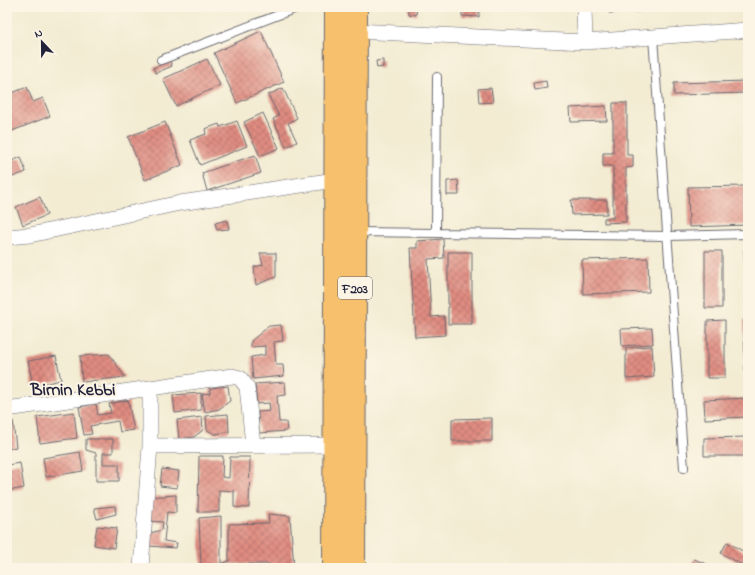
<svg xmlns="http://www.w3.org/2000/svg" width="755" height="575" font-family="'Indie Flower',sans-serif">
<defs>
<pattern id="building-cross-hatch" width="8" height="8" patternUnits="userSpaceOnUse"><rect width="8" height="8" fill="#e08c81"/><path d="M0 0l8 8M0 8l8-8" fill="none" stroke="#b5726b"/></pattern>
</defs>
<rect width="100%" height="100%" fill="#fcf5e5"/>
<filter id="ink" filterUnits="userSpaceOnUse"><feTurbulence type="fractalNoise" baseFrequency=".025" numOctaves="2"/><feDisplacementMap in="SourceGraphic" scale="8" xChannelSelector="R" yChannelSelector="G"/><feConvolveMatrix kernelMatrix="1 2 1 2 8 2 1 2 1" color-interpolation-filters="sRGB"/></filter>
<filter id="wash" filterUnits="userSpaceOnUse"><feTurbulence type="fractalNoise" baseFrequency=".012" numOctaves="4" result="noise"/><feDisplacementMap in="SourceGraphic" scale="16" xChannelSelector="R" yChannelSelector="G"/><feGaussianBlur stdDeviation="0.9" result="paint"/><feColorMatrix in="noise" values="0 0 0 0 0 0 0 0 0 0 0 0 0 0 0 0 0 1.4 0 .05"/><feComposite in="paint" operator="in"/></filter>
<g filter="url(#wash)">
<rect width="100%" height="100%" fill="#f3ecd3"/>
<g id="blocks">
<path fill="url(#building-cross-hatch)" d="M409,7H417L416,15L409,14Z
M474,7H498V10L474,8Z
M609,7H678V10L609,13Z
M462,9L479,10V17L462,16Z
M261,31L284,82L237,103L214,53Z
M207,59L220,85L176,106L163,79Z
M383,60V67L377,68L376,61Z
M170,61L172,66L156,73L153,68Z
M546,81L547,88L535,90L534,83Z
M748,81V93L674,95V83Z
M27,87L33,102L43,98L50,116L7,133V95Z
M283,88L297,118L288,123L297,142L286,147L273,119L279,116L268,95Z
M491,88L493,102L479,103L478,89Z
M613,103H627V155H633V167L626,168V222L604,223V218H613V166H603V153H613Z
M606,106L607,121L571,122L570,108Z
M263,113L279,148L260,156L244,122Z
M237,121L247,146L200,165L190,140L206,134L205,129L219,124L220,127Z
M165,122L182,165L145,180L128,137Z
M255,155L261,173L207,191L202,173Z
M21,157L26,172L7,179V163Z
M458,180L459,195H447V181Z
M748,186V225L689,227L688,187Z
M40,197L47,215L23,225L16,207Z
M571,200H607V214L572,215Z
M227,220L229,229L217,230L215,223Z
M443,239L444,258L428,259L431,317L444,316L445,335L415,337L410,248H417V241Z
M744,250H748V308H746Z
M705,251H722V308H705Z
M448,252H472V324H448Z
M260,253H276V277L256,285L254,267L263,265Z
M648,258L649,292L583,294L582,260Z
M725,320V378H707V321Z
M744,320H748V373L745,374Z
M281,325L283,341L274,342L276,365H283L284,376L253,379L251,357L265,355V346L251,347V341L269,326Z
M652,328L653,344L622,346L621,329Z
M652,346L654,377L626,379V348Z
M109,354L125,377L82,382L80,356Z
M56,356L61,380L33,386L28,361Z
M285,382L286,395L277,396L279,422H286L287,431L259,433L258,412L270,411L269,403L257,404L255,384Z
M228,386L230,401L219,409L205,412L202,394L210,393V388Z
M201,393V410L175,413L173,395Z
M748,398V417L705,419L704,400Z
M128,400L134,430L120,432L118,421L90,426L92,434L84,435L79,407L96,404L98,415L111,413L109,404Z
M74,412L77,438L40,443L37,417Z
M228,414L229,432L215,434L207,430L206,416Z
M202,417L203,430L194,437L179,439L177,420Z
M492,418V441H452V419Z
M13,421L16,447L7,449V422Z
M748,437V456H704V438Z
M86,439H113V453H103V464H119V481H96V453L86,450Z
M80,452L83,471L46,477L43,458Z
M199,456H223L222,477L229,478L230,457H250L249,508L234,507V491L219,490V512H198Z
M20,463L24,488L7,491V465Z
M162,469L179,471L177,488L160,486Z
M176,495V513L167,512L164,541L177,543L176,548L148,546L150,533L162,530L163,522L146,521L148,497Z
M115,506L116,514L97,519L94,508Z
M268,514L290,516L294,568H269V564H221L229,561V524L269,523Z
M221,516V568H201L199,518Z
M97,526L117,528L114,548L94,545Z
M727,542L748,554V568L721,553Z
M694,559L709,565L708,568H690Z"/>
</g>
</g>
<g filter="url(#ink)">
<use href="#blocks" fill-opacity="0" stroke="#6b6970" stroke-width="1"/>
<g fill="none" stroke-linecap="round" stroke-linejoin="round">
<defs>
<path id="service" d="M653,37L684,468
M161,60L299,7
M356,232L668,236L748,234
M436,233L437,77"/>
<path id="minor" d="M584,7L585,42
M356,31L585,42L748,30
M7,237L30,235L180,203L335,180
M150,388V446
M7,409L232,376L240,378L247,387L253,445
M141,568L150,446L334,445"/>
<path id="primary" d="M334,568L336,7
M354,568L356,7"/>
</defs>
<use href="#service" stroke="#6b6970" stroke-width="10"/>
<use href="#minor" stroke="#6b6970" stroke-width="16"/>
<use href="#primary" stroke="#6b6970" stroke-width="24"/>
<use href="#service" stroke="#fff" stroke-width="8"/>
<use href="#minor" stroke="#fff" stroke-width="15"/>
<use href="#primary" stroke="#f7c06c" stroke-width="22"/>
</g>
</g>
<g text-anchor="middle" stroke-width="4" stroke-linejoin="round" paint-order="stroke">
<rect fill="#fcf5e5" stroke="#63616e" stroke-width="1" x="338" y="277" width="34" height="22" rx="3"/>
<g font-size="13" font-weight="bold" fill="#22223b">
<text x="355" y="293">F203</text>
</g>
<g font-size="18" font-weight="bold" fill="#22223b" stroke="#fcf5e5">
<text x="73" y="395">Birnin Kebbi</text>
</g>
</g>
<rect width="755" height="575" fill="none" stroke="#fcf5e5" stroke-width="24"/>
<g transform="translate(42 42) rotate(338)" stroke="#fcf5e5" stroke-width="3" paint-order="stroke">
<path d="M0-3L7 15L0 10L-7 15Z" fill="#22223b"/>
<text y="-6" font-size="11" font-weight="bold" text-anchor="middle" fill="#22223b">N</text>
</g>
</svg>
